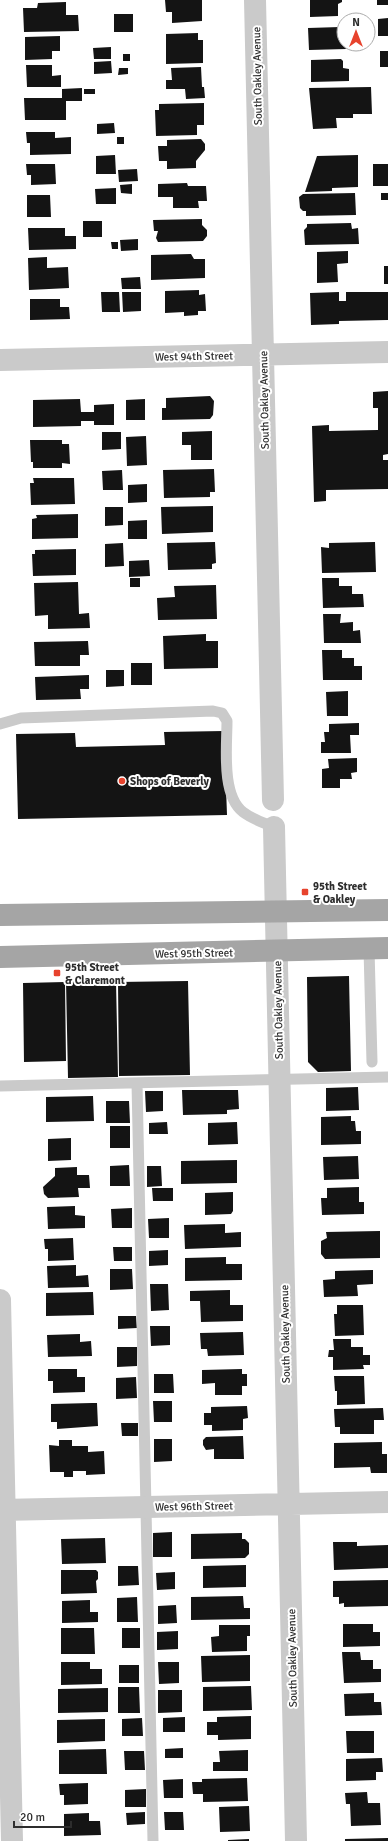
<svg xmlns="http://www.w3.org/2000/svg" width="388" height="1841" font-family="Signika,sans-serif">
<rect width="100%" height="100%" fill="#fff"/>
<path fill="#141414" d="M165,0H202V21L172,23V12H166Z
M310,0H342V2L338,4V16L310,17Z
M377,0H388V5H377Z
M66,2V15H78L79,31L24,32L23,8H37L38,3Z
M114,14H133V32H114Z
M388,18V36H378V19Z
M340,27L346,49L309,50L308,28Z
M198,33V40H203V63L166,64V34Z
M60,36V51H52V59L25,60V37Z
M111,47V59H94L93,48Z
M380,51H388V67H380Z
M123,54H130V61H123Z
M341,59L343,61V68L349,69V81L311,82V60Z
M111,61L112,73L94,74V62Z
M26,65H52V76L61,75V87H27Z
M201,67L202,87H204L205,98L186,99L185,89H166V80H172L171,68Z
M119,68H128V74L118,75Z
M371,87L372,114H353V118H336L337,128L313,129L309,88Z
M82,88V101H66V120H25L24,98H62V89Z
M84,89H95V94H84Z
M204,103V125H197V135L156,136L155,110H159V104Z
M114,123L115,133L97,134V124Z
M26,132H55V138L71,137V154L30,155V143H27Z
M117,137H124V144H117Z
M201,139L205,144V150L196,161V168L167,169V161H159L158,146H167V140Z
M115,155L116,174H96V156Z
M358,155V187L332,188V191L305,192L317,156Z
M26,164H55L56,184L31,185V175H27Z
M373,164H388V186H373Z
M137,169L138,181L119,182L118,170Z
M187,183L188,186H206L207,201H198L199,208H173V197H158V184Z
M132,184V194L121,193L120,185Z
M116,188V204H96L95,189Z
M355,193L356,215L306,216V211H303L300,208L299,197L303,194Z
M381,193H388V200H381Z
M27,195H50L51,217H27Z
M202,219V225L207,230V236L203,241L158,242L156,238L158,231H154L153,220Z
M83,221H102V237H83Z
M351,223L352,229L358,228L359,244L305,245L304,230L307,227V224Z
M28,228H65V236H76V249L29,250Z
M138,239V250L121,251L120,240Z
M111,242H118V249H112Z
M348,251V263L337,264L338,282L317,283V252Z
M191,254L194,259H205V278L151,280V255Z
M47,257V268L68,267L69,288L29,290L28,258Z
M384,266H388V284H384Z
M140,277L141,289H122L121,278Z
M199,290V295L205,294L206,311H198V315L184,316V312L165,313V291Z
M101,292H119L120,312H102Z
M122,292H141V311L123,312Z
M339,292V301H346V292H388V320L339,321V324L311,325L310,293Z
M30,299H60V307H69L70,319L30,320Z
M388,391V454L383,455V460H388V489L326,490V501L314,502L312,426L329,425V431L378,430V408H373V392Z
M210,396L214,401L213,415L210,419L162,420V408H166V398Z
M80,399L81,412H94V405L114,404V425H94V421H81V426L33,427V400Z
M145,399V420H126V400Z
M212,431V460H191V445H182V432Z
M102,432H121V449L102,450Z
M146,436L147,465L127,466L126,437Z
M30,440H62V444H69L70,464L62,463V468H33V462H31Z
M214,469L215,492H210V497L164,498L163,470Z
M122,470L123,490H103L102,471Z
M33,478H74L75,504L31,505L30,483H34Z
M147,484V502L128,503V485Z
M213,506V532L162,534L161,507Z
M105,507H123V525L105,526Z
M78,514V538L32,539V519L37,518L36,515Z
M147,520V539H128V521Z
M215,542L216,563L212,564V569L168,570L167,543Z
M375,542L376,572L322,573L321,547L329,548V543Z
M123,543L124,566L105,567V544Z
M76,549V575L33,576L32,554H35V550Z
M149,560L150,576L129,577V561Z
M130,578H140V587H130Z
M322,578H339V586H352V594H363L364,607L323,608Z
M78,582L79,614L89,613L90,628L48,629V615L35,616L34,583Z
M216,585L217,619L158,620L157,598L175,597L174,586Z
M323,614H341L340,623L353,622V631L360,630L361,643H324Z
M206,634V641H218V668L164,669L163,636Z
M88,641L89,655H80V666H35L34,642Z
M322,650H342V658H354V666H362V680H323Z
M131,663H152V685H131Z
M106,670H124V686L106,687Z
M89,675V689H80L81,699L36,700L35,677Z
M348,691V716H327L326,692Z
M359,723V735H350L351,753H321V742H325L324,732H329V724Z
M224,731L227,815L18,819L16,734L75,733L76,747L165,745L164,732Z
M357,758V772L351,773L352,779H340V788H322V769L329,768L328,759Z
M349,976L351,1071L318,1072L308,1062L307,977Z
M66,981H116L118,1077L68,1078Z
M188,981L190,1075L119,1076L118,982Z
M65,982L66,1061L24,1062L23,983Z
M358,1087L359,1110L326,1111V1088Z
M182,1090H238L239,1109L227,1110V1114L183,1115Z
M145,1091H163V1111L146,1112Z
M93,1096L94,1121L46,1122V1097Z
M106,1101H129L130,1123H106Z
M351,1116V1121H355L356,1131H361V1144L321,1145V1117Z
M167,1122L168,1134H149V1123Z
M237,1122L238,1144L208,1145V1123Z
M110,1126H130V1148H110Z
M71,1138V1160L48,1161V1139Z
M358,1156L359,1179L324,1180L323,1157Z
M237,1160V1183L181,1184V1161Z
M129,1165L130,1186H110V1166Z
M147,1166H161L162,1186L147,1187Z
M77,1167V1175H89L90,1188H78L79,1197L48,1198L44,1194L43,1187L55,1176V1168Z
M359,1187V1202H364V1214L322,1215L321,1198H327V1188Z
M152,1188H173V1201H153Z
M233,1192V1211L231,1214L205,1215V1193Z
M75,1206V1215L85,1216V1228L48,1229L47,1207Z
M132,1208V1228H112L111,1209Z
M169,1218V1238H149L148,1219Z
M225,1224V1233L241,1232V1247L185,1249L184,1225Z
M380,1231V1258L325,1259L321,1254V1241L327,1238L326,1232Z
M73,1238L74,1260L48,1261V1249H45L44,1239Z
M113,1247H132V1261H114Z
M168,1250V1265L149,1266V1251Z
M226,1257V1264H242V1280L185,1281V1258Z
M76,1265V1276L88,1275L89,1287L48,1288L47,1266Z
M110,1269H132L133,1289L110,1290Z
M373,1270V1284L357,1285L358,1296L324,1297L323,1280L335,1279V1271Z
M150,1284H168L169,1310L151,1311Z
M230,1290V1305H243V1321L201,1322L200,1301H190V1291Z
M93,1292L94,1315L46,1316V1293Z
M337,1305H363L364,1335L335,1336L334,1314H337Z
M118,1316H136L137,1328L118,1329Z
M150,1326H170V1345L151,1346Z
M243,1332L244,1355L208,1356L207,1349H201L200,1333Z
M80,1334V1342L91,1341L92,1356L48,1357L47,1335Z
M333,1339H351V1347H363V1355H370V1365H363L364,1369L333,1370V1357H328L329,1350H334Z
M117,1347H137V1366L117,1367Z
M48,1369H77V1377H85V1392L53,1393V1381H48Z
M242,1369V1374H247V1386H242V1395H215V1383L202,1384V1370Z
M154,1374H173L174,1393H154Z
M334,1376H364L365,1404L337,1405V1391H335Z
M136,1377L137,1398L116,1399V1378Z
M153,1401H172V1422H154Z
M92,1403H97L98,1426L57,1429V1422H51V1404Z
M247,1406L248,1418L243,1419V1430L212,1431V1425H204V1413H211V1407Z
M383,1408L384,1420H374V1434H340V1427H335L334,1409Z
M121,1423H138V1436H122Z
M243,1436L244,1459H214V1449L206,1450L203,1445V1440L206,1437Z
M154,1439H172V1461L154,1462Z
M59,1440H72V1446H88V1452L104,1451L105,1474L86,1475V1471H73V1477H64V1472H50L49,1445L59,1446Z
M382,1442V1454H387V1473H371L370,1467L334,1468V1443Z
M172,1532V1557H153V1533Z
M242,1533V1539H245L249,1543V1554L245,1558L191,1559V1534Z
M105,1538L106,1563L62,1564L61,1539Z
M333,1542H357V1546L388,1545V1568L334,1570Z
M246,1565V1587L203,1588V1566Z
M118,1566H138L139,1585L118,1586Z
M61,1570H96L98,1572V1579L96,1581L97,1593L61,1594Z
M175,1572V1589L157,1590L156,1573Z
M388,1580V1606L344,1607V1603L339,1604V1597H333V1581Z
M243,1596L244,1608H250V1619L191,1620V1597Z
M137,1597L138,1622H117V1598Z
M90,1600V1612H98V1622L62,1623V1601Z
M176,1605L177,1623L158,1624V1606Z
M343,1624H373V1632H380V1646L343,1647Z
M219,1625H250V1636H247V1651L212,1652L211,1637L219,1636Z
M61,1628H94L95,1654H61Z
M122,1628H140V1648H122Z
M178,1631V1649L157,1650V1632Z
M342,1652H360L361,1660H373V1669H381V1682L344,1683Z
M250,1655V1681L202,1682L201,1656Z
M61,1662H90V1669H102V1684L61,1685Z
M158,1662H179V1683L159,1684Z
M119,1665H139V1683H119Z
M251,1686L252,1710L203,1711V1687Z
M118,1687H139L140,1713H118Z
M108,1688V1712L58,1713V1689Z
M158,1690H182V1712L158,1713Z
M374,1693V1702H381L382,1715L345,1716L344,1694Z
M251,1716V1739L218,1740V1735H207V1722H217V1717Z
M185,1717V1732H163V1718Z
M142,1718L143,1736H122V1719Z
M105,1719V1741L57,1743V1720Z
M346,1731H374V1753H347Z
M183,1748V1758H165V1749Z
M106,1749L107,1774H59V1750Z
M248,1750V1771H213V1762H220L219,1751Z
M124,1751H144L145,1770H125Z
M382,1758L383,1772H376V1780L346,1781V1759Z
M247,1778L248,1801L203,1802V1794H193L192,1782H202V1779Z
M183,1779V1798H164L163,1780Z
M88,1783V1804L64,1805V1795H60L59,1784Z
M146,1789V1807H125V1790Z
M367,1792L368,1803H380L381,1825L351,1826L350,1804H346L345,1793Z
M249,1806L250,1831L220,1832L219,1807Z
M145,1812V1824L127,1825L126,1813Z
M164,1812H183L184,1830H165Z
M89,1813V1821H100L101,1835L64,1836V1814Z
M388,1838V1841H345V1839Z
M249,1839V1841H228V1840Z"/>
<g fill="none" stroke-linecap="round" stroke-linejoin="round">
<path stroke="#cacaca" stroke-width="11" d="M0,724L21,718L213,711L222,713L227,721C227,746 221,795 243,812C252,819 264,823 274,827
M369,949L372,1062
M137,1083L153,1841
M0,1086L388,1077"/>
<path stroke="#cacaca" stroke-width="22" d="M255,0L273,800
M0,360L388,352
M274,827L296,1841
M0,1300L12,1841
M0,1510L388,1502"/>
<path stroke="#a5a5a5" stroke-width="22" d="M0,915L388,910
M0,957L388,948"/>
</g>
<g fill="#e7432d" stroke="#fff" stroke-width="1.5">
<circle cx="122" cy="781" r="4"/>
<rect x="301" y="888" width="8" height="8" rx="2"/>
<rect x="53" y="969" width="8" height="8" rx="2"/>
</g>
<g text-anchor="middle" stroke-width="4" stroke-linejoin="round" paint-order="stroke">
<g font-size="11" fill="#2d2d2d" stroke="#fff">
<text transform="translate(257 76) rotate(-91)" y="4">South Oakley Avenue</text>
<text transform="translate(194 356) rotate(-1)" y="4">West 94th Street</text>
<text transform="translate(264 400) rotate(-91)" y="4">South Oakley Avenue</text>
<text transform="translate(194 953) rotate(-1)" y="4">West 95th Street</text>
<text transform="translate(278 1010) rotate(-91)" y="4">South Oakley Avenue</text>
<text transform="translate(285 1334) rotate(-91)" y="4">South Oakley Avenue</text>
<text transform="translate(194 1506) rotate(-1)" y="4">West 96th Street</text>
<text transform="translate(292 1658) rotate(-91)" y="4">South Oakley Avenue</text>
</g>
<g font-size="11" font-weight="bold" fill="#2d2d2d" stroke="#fff" text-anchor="start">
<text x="130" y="785">Shops of Beverly</text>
<text x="313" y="890">95th Street<tspan x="313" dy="13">&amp; Oakley</tspan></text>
<text x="65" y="971">95th Street<tspan x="65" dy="13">&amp; Claremont</tspan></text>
</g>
</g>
<g transform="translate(356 32)"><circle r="19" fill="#ffffff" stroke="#ababab"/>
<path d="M0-3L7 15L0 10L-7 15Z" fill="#e7432d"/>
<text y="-6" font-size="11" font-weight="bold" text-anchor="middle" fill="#2d2d2d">N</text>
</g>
<path d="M14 1821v6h57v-6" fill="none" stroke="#2d2d2d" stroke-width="2"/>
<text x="20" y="1821" font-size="12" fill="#2d2d2d" stroke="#ffffff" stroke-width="3" paint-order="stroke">20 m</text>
</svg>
